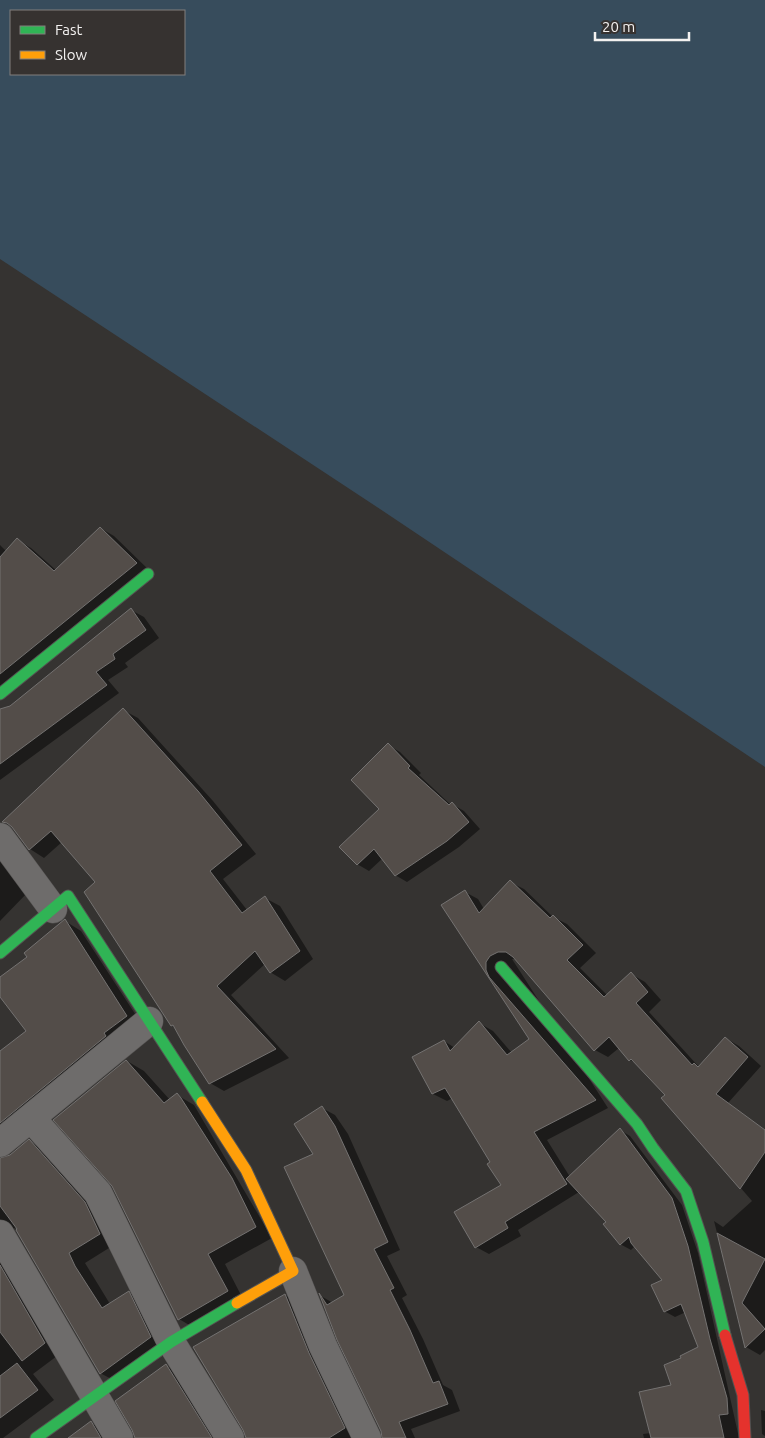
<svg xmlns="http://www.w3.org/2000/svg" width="765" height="1438" font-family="Ubuntu,sans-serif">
<rect width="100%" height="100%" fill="#353331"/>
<path fill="#374c5c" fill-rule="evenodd" d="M0,0H765V767L380,509L0,259ZM11,11H184V74H11Z"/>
<path fill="#0007" d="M100,528L114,536L150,571L0,694V545L7,552L17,540L31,548L57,571Z
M131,610L144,617L159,638L125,663L128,667L108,680L119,693L0,780V710L10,707Z
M123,710L138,718L213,801L256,854L223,879L247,910L265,898L280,906L313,959L285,981L270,972L265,964L231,995L289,1058L224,1091L210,1083L176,1028L172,1025L97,882L62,842L44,858L30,849L14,828L4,822Z
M388,745L400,752L421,773L419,775L451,805L452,804L464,811L480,829L459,847L407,882L395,875L383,858L369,871L357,864L381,809Z
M0,848L29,891L0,921Z
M510,882L524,889L553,917L567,924L596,953L580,968L607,995L631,974L645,982L661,1000L649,1012L699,1067L725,1038L739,1046L761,1066L728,1103L765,1130V1350L760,1355L746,1347L714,1221L723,1227L752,1201L663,1098L667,1095L638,1064L630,1060L619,1048L608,1057L595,1050L517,959H512L608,1108L547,1140L570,1177L620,1130L630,1136L682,1205L698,1253L739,1438H644L643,1434L651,1433L673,1386L683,1359L700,1348L686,1312L675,1317L664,1311V1281L635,1246L631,1250L620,1244L608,1222L579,1192L518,1230L521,1236L489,1254L476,1247L502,1186L492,1163L453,1098L447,1101L433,1094L413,1058L444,1041L455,1048L479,1023L493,1031L512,1053L530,1039L443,905L465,892L478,899L484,909Z
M65,921L81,931L143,1026L2,1148L1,1157L3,1160L11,1156L29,1141L46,1151L102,1213L117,1243L85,1263L110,1304L129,1292L145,1302L167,1347L117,1382L100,1373L16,1228L10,1229L61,1353L33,1374L54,1400L3,1438H0V1052L27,1031L0,995V978L29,957Z
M127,1061L144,1071L170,1100L177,1095L194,1105L272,1238L225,1264L244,1301L196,1329L179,1319Z
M322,1108L335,1115L348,1134L400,1250L387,1256L407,1295L402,1298L423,1339L443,1385L452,1390L460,1411L411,1429L415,1438H383L382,1431L338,1339L321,1296L333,1303L345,1295L315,1154Z
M285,1295L302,1305L361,1438H247Z
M167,1366L183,1376L222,1438H136Z
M761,1410L765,1411V1436L762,1434Z
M91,1423L108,1433L111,1438H69Z"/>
<path fill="#534d49" stroke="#747271" d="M100,527L137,563L0,674V557L17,538L54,571Z
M131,608L146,630L113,654L115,659L96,672L107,685L0,764V709L10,706Z
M123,708L198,791L242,845L210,871L242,913L265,896L300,951L270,973L255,951L217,986L276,1049L209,1084L184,1045L173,1025L171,1026L84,892L95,882L51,831L29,850L12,827L7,823L2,822Z
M388,743L410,766L408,768L449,805L452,802L469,822L447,841L395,876L374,849L357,865L339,847L379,809L351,780Z
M510,880L550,918L553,915L583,945L567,960L604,997L631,972L648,992L636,1003L692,1065L694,1063L698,1067L725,1037L748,1057L716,1094L765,1130V1152L740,1189L661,1098L665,1095L631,1059L629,1061L609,1037L594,1051L513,957L506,952H498L490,956L486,962V970L489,977L596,1100L534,1132L567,1184L505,1222L508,1228L475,1248L454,1212L501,1185L487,1164L490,1162L445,1088L432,1094L412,1057L444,1040L450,1051L479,1021L507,1055L529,1039L441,905L465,890L479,913Z
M65,919L127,1016L104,1033L106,1036L0,1123V1051L26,1031L0,997V977L27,957L24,953Z
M126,1060L164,1103L177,1093L181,1098L232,1178L256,1227L208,1254L228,1291L178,1320L112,1186L53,1120Z
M322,1106L335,1126L388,1242L374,1249L394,1288L390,1290L410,1330L433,1383L439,1381L448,1404L399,1422L406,1438H382L381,1431L337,1340L319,1293L327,1305L344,1295L284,1167L313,1154L294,1124Z
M620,1128L672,1198L688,1246L710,1339L727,1398L728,1414L719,1415L724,1438H651L639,1392L671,1385L664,1365L681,1358L680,1356L698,1347L681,1304L664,1312L651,1285L662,1280L631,1243L629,1237L620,1245L603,1224L606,1222L566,1179Z
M29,1139L85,1202L100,1234L69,1253L75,1266L102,1308L129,1291L151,1337L100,1374L16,1230L17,1229L0,1206V1158L10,1155Z
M717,1233L765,1259L742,1303L765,1329L745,1348Z
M0,1265L45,1343L22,1361L0,1332Z
M285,1294L309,1353L345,1428L329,1438H246L243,1430L193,1347Z
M17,1363L38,1390L0,1418V1376Z
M166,1364L212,1438H135L132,1430L115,1401Z
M91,1421L101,1438H68Z"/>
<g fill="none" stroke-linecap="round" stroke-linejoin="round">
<defs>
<path id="street" d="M0,837L53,909
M31,1118L98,1193L171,1342L230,1438
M0,1143L149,1021
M0,1234L119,1438
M293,1271L323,1346L367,1438"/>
<path id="fast" d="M0,694L148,574
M0,953L68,896L202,1102
M501,967L637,1124L653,1148L686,1191L703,1242L725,1335
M36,1438L171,1342L237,1303"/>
<path id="slow" d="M202,1102L246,1170L293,1271L237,1303"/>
<path id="jam" d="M725,1335L743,1395L745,1438"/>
</defs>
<use href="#street" stroke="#545251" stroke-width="29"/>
<use href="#fast" stroke="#545251" stroke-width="13"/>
<use href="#slow" stroke="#545251" stroke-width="13"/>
<use href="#jam" stroke="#545251" stroke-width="13"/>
<use href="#street" stroke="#6e6c6b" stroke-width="28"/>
<use href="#fast" stroke="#30b455" stroke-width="11"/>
<use href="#slow" stroke="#ff9f0a" stroke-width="11"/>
<use href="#jam" stroke="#e5322d" stroke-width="11"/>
</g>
<rect x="10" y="10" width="175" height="65" fill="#363230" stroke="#827e7d"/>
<rect x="20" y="26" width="25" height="8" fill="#30b455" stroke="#827e7d"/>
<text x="55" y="35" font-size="15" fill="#f3f1f0">Fast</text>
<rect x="20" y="51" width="25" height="8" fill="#ff9f0a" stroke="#827e7d"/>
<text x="55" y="60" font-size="15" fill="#f3f1f0">Slow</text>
<path d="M595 32v8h94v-8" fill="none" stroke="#f3f1f0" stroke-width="2.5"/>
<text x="602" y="32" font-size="15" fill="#f3f1f0" stroke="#363230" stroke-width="4" paint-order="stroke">20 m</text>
</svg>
